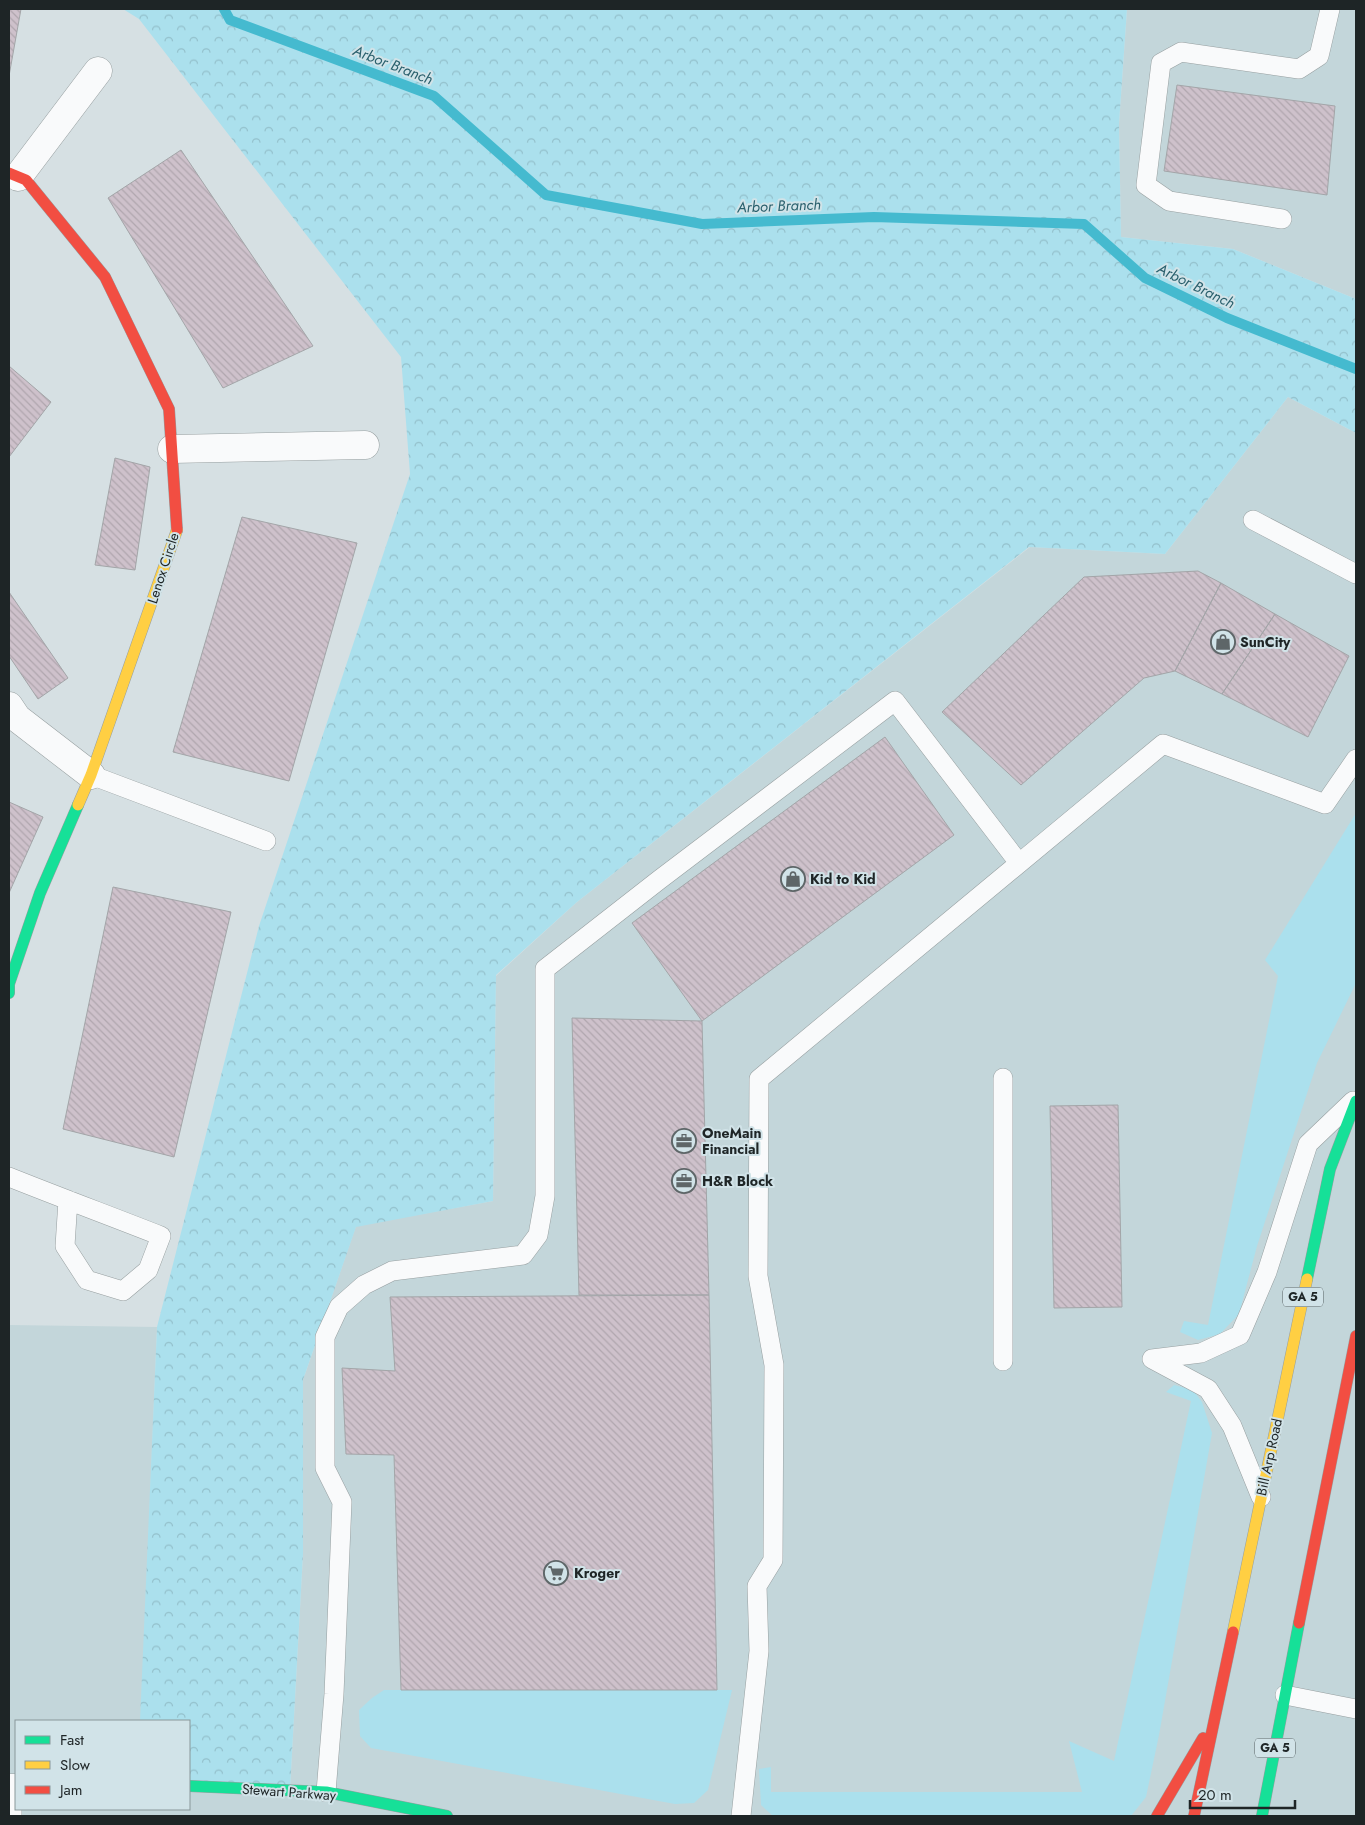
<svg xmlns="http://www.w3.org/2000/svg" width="1365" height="1825" font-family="Jost,sans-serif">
<defs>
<pattern id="forest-crowns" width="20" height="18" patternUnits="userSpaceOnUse" patternTransform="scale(1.25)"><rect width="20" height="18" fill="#abe0ed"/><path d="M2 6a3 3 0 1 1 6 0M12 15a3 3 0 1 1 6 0" fill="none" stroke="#93c0cb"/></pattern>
<pattern id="building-back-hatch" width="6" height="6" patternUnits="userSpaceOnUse" patternTransform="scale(1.25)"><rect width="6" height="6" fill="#cec1cb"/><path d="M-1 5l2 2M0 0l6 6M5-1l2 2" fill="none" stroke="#b0a6ae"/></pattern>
</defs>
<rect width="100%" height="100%" fill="#d6e0e3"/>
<path fill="#c3d6da" d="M1127,9H1356V299L1233,249L1121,237L1119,124Z
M1288,397L1356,433V1816H9V1325L157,1327L141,1721H16V1809H189V1787L290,1790L303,1554V1380L356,1226L493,1201L496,976L577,902L1030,547L1165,554Z"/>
<path fill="#abe0ed" d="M1356,813V983L1317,1063L1257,1246L1239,1314L1220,1334L1198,1340L1180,1332L1184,1321L1208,1325L1278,976L1265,960Z
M1174,1385L1193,1390L1202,1402L1212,1433L1159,1735L1146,1797L1131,1816H773L761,1805L759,1769L771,1767V1792H1082L1069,1741L1114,1761L1191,1401L1166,1392Z
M384,1690H732L708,1790L694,1803L675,1804L371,1748L360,1736L359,1710L372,1698Z"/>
<path fill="url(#forest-crowns)" d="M123,9H1127L1119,124L1121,237L1233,249L1356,299V433L1288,397L1165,554L1029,547L577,902L496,975L493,1201L356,1227L303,1380V1554L290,1790L189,1786V1721H140L157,1327L259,926L410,474L401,357L139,19Z"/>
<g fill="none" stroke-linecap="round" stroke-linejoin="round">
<path stroke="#45bacf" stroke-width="10" d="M224,9L230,20L434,96L546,195L702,224L874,217L1084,224L1145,278L1227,318L1356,369"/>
</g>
<path fill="url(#building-back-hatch)" stroke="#a3a5a8" d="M9,9H21L9,76Z
M1177,85L1335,106L1327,195L1164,171Z
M181,150L313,346L223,388L108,198Z
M9,366L51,402L9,457Z
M115,458L150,467L135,570L95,565Z
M242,517L357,543L289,781L173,752Z
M1198,571L1221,583L1175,671L1144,678L1021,785L942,712L1084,577Z
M1221,583L1275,614L1222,694L1175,671Z
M9,592L68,678L38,699L9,656Z
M1275,614L1349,656L1308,737L1222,694Z
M885,737L954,835L702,1021L632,923Z
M9,802L43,817L9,893Z
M113,887L231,912L174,1157L63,1129Z
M572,1018L702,1021L709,1295H579Z
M1118,1105L1122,1307L1054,1308L1050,1106Z
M709,1295L717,1690H401L394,1455L346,1454L342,1368L395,1371L390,1297Z"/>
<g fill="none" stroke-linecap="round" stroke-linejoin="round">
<defs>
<path id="lane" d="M1282,219L1169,201L1146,185L1161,63L1181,52L1299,69L1319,56L1330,9
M1253,520L1356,574
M91,775L266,841
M1003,1078V1361
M9,1177C59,1197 110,1216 161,1236L148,1270L123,1291L87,1280L65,1246L68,1200
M1261,1497L1232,1426L1208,1389L1152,1359L1201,1353L1240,1335L1267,1272L1308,1144L1353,1101
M1285,1695L1356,1709
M12,1788V1816
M326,1792L334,1694L342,1502L325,1468V1337L339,1307L364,1285L392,1271L523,1255L538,1235L545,1196V969L659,880L895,701L1019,863
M741,1816L759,1651L757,1586L773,1560L774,1365L758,1276L759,1079L1163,744L1325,804L1356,759"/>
<path id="street" d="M18,177L98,71
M172,449L365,445
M9,706L17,718L91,775
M9,1788H16"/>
<path id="fast" d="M9,993V984L40,893L78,805
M1307,1279L1330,1169L1356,1101
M189,1786L326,1792L447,1816
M1262,1816L1299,1623"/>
<path id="slow" d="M78,805L91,775L177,530
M1233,1632L1307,1279"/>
<path id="jam" d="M9,173L26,180L105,277L169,409L177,530
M1299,1623L1356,1336
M1157,1816L1203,1738
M1194,1816L1233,1632"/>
</defs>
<use href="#lane" stroke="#979fa0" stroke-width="20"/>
<use href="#street" stroke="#979fa0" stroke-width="29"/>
<use href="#fast" stroke="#979fa0" stroke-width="12"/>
<use href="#slow" stroke="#979fa0" stroke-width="12"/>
<use href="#jam" stroke="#979fa0" stroke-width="12"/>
<use href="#lane" stroke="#f9fafb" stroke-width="19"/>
<use href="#street" stroke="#f9fafb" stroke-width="28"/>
<use href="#fast" stroke="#16e098" stroke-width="11"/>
<use href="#slow" stroke="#ffcf43" stroke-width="11"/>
<use href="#jam" stroke="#f24e42" stroke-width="11"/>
</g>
<defs>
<symbol id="shop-ring" viewBox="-11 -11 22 22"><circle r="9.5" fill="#d1e3e8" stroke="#5e6668" stroke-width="1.5"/><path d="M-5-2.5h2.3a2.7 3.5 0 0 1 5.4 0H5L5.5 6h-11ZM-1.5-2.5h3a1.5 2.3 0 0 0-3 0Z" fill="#5e6668"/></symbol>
<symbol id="office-ring" viewBox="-11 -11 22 22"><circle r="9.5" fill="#d1e3e8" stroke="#5e6668" stroke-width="1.5"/><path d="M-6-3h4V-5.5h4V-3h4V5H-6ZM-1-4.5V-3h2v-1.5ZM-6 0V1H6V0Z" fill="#5e6668"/></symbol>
<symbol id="supermarket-ring" viewBox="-11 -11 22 22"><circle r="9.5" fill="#d1e3e8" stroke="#5e6668" stroke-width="1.5"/><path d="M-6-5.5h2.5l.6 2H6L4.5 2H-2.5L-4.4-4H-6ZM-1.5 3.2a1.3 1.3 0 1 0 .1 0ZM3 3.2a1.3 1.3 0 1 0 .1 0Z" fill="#5e6668"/></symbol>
</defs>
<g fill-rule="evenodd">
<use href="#shop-ring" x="1209" y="628" width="28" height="28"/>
<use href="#shop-ring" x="779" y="865" width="28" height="28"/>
<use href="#office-ring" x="670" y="1127" width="28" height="28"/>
<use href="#office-ring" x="670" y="1167" width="28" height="28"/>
<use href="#supermarket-ring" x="542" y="1559" width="28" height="28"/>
</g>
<g text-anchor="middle" stroke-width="4" stroke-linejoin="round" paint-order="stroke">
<g fill="#d1e3e8" stroke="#545e60" stroke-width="1">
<rect x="1283" y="1287.5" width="40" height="19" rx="4"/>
<rect x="1255" y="1738.5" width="40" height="19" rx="4"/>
</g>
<g font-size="12" font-weight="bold" fill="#1e2526">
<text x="1303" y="1301">GA 5</text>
<text x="1275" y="1752">GA 5</text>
</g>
<g font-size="14" fill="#1e2526" stroke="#d1e3e8">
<text transform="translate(163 568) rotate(-72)" y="5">Lenox Circle</text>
<text transform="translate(1269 1457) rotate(-78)" y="5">Bill Arp Road</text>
<text transform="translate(289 1792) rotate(4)" y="5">Stewart Parkway</text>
</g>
<g font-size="14" font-weight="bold" fill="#1e2526" stroke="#d1e3e8" text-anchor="start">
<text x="1240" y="647">SunCity</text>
<text x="810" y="884">Kid to Kid</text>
<text x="702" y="1138">OneMain<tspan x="702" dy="16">Financial</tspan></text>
<text x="702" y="1186">H&amp;R Block</text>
<text x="574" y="1578">Kroger</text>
</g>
<g font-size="15" font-style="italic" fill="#2a606d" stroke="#d1e3e8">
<text transform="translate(393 65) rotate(21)" y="5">Arbor Branch</text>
<text transform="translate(779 206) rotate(-2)" y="5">Arbor Branch</text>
<text transform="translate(1196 286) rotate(26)" y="5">Arbor Branch</text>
</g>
</g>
<rect width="1365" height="1825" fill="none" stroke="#1e2526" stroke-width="20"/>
<rect x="15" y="1720" width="175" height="90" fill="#d1e3e8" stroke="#89979a"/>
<rect x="25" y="1736" width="25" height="8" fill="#16e098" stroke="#89979a"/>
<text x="60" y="1745" font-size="15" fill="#1e2526">Fast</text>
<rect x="25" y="1761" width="25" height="8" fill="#ffcf43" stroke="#89979a"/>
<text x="60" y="1770" font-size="15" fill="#1e2526">Slow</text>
<rect x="25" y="1786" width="25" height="8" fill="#f24e42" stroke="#89979a"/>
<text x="60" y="1795" font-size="15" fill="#1e2526">Jam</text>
<path d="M1190 1800v8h105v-8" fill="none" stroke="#1e2526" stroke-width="2.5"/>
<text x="1198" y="1800" font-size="15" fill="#1e2526" stroke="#d1e3e8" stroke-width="4" paint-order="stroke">20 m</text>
</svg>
